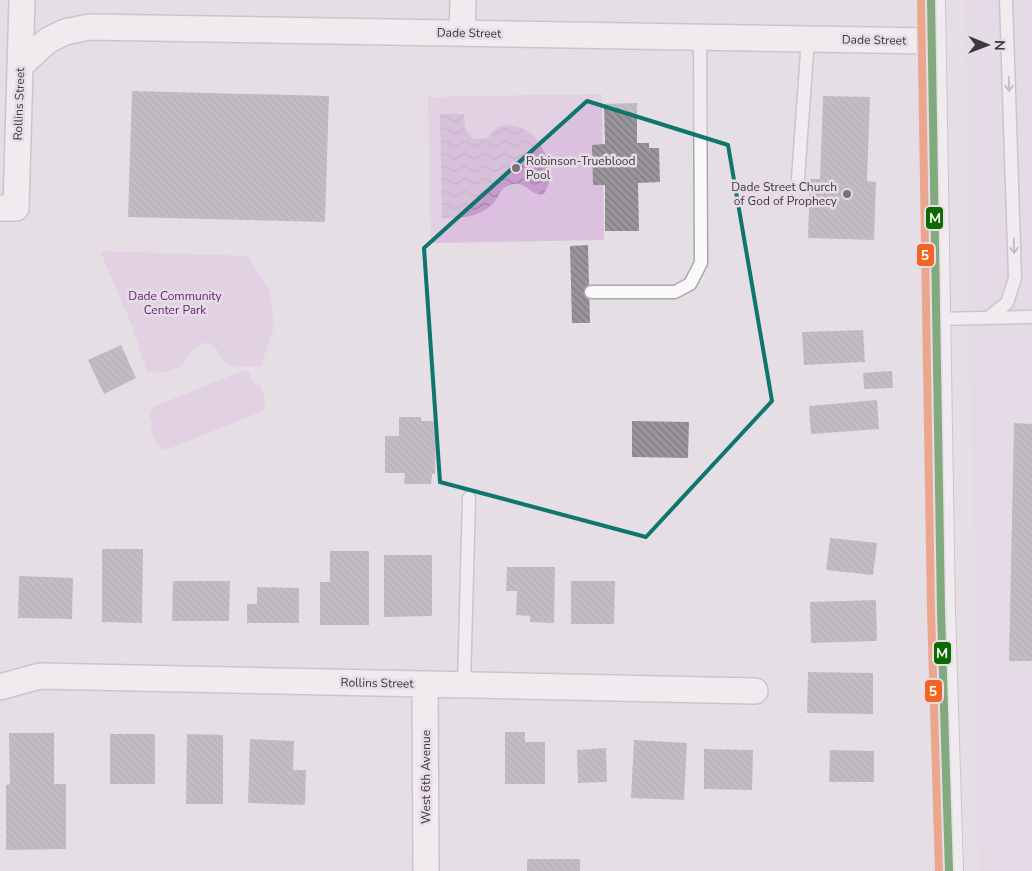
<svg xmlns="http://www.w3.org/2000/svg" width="1032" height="871" font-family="'Nunito Sans',sans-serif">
<defs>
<pattern id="water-waves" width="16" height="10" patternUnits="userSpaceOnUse" patternTransform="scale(1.25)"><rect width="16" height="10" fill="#c69ccc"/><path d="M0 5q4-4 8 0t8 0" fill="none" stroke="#a280a7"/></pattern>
<pattern id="building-back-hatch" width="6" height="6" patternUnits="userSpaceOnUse" patternTransform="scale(1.25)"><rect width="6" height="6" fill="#99959a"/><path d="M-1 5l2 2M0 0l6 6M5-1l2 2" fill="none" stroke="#7e7b7f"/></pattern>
</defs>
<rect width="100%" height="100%" fill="#e5dfe5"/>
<path fill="#e4d8e6" d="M964,0H1032V871H979Z"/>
<path fill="#dcc0e0" d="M602,94L604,240L431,243L428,97Z
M100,251L248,256L269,289L274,327L261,366C250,367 238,369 227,363C218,358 218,342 206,343C194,343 191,356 183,363C174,372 160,374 147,372L133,328Z
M242,371H248L256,386L260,384C263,393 268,401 263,411L168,449H163L157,444L150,428L154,427C150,419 147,414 153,407Z"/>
<path fill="url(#water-waves)" d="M440,114H464L465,129L473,139L487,138L499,126C508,125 518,125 526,130C541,140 553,164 549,183C548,186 546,190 544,194C531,198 527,179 510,185C502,187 499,195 495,201C481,218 461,218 442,218Z"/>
<path fill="url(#building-back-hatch)" d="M132,91L329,96L325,222L128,217Z
M823,96L870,97L867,181L876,182L874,240L808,238L810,179H820Z
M637,103V143H649V148H659L660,182L638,183L639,231H605V185H593L592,145L605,144L604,104Z
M588,245L590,323H572L570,246Z
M863,330L865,362L804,365L802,332Z
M121,345L136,378L104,394L88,360Z
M892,371L893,388L864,389L863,373Z
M877,400L879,429L811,434L809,406Z
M399,417H421V421H436L435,474H432L431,484H404L405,473H385V436H399Z
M632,421L689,422L688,458L632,457Z
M1014,423L1032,424V661H1009Z
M830,538L877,543L873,575L826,570Z
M102,549H143L142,623L102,622Z
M330,551H369V625H320V582H330Z
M384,555H432V616L384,617Z
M507,567H555L554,623L530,622V616L516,615L517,591H506Z
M19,576L73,578L72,619L18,618Z
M173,581H230L229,621H172Z
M571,581H615L614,624H571Z
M257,587L299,588V623H247V604H257Z
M876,600L877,641L811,643L810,602Z
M808,672L873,673V714L807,713Z
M505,732H525V742H545V784H505Z
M9,733H54V784H66V849L6,850V785L10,784Z
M110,734H155V784H110Z
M187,734L223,735V804H186Z
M250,739L294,741L293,770H306L305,805L248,803Z
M634,740L687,743L684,800L631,798Z
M606,748L607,782L578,783L577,750Z
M704,749L753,750L752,790L704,789Z
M830,750L874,751V782H829Z
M527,859H580V871H527Z"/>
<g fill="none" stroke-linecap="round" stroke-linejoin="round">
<defs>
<path id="service" d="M798,178L808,39
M591,292H675L690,284L701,263L700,37
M988,318L1007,303L1015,278L1006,0
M935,319L1032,317
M464,685L469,498"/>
<path id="minor" d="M462,33L463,0
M20,66L47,41L65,32L89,27L931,41
M0,208H16L22,0
M425,684L426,871
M0,687L40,676L755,691"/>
<path id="tertiary" d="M931,0L941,611L949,871"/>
</defs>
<use href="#service" stroke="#aba7ac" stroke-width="15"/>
<use href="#minor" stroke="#aba7ac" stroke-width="28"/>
<use href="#tertiary" stroke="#aba7ac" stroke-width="30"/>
<use href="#service" stroke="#fbfafb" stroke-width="12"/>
<use href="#minor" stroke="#fbfafb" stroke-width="25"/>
<use href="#tertiary" stroke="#fbfafb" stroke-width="28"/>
<defs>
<path id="bus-1" d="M931,0L941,611L949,871"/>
<path id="bus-2" d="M921,0L931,611L939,871"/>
</defs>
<use href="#bus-1" stroke="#e7dce8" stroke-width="11"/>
<use href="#bus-2" stroke="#e7dce8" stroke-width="11"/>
<use href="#bus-1" stroke="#0c6b00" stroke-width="8"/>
<use href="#bus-2" stroke="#f26522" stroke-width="8"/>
</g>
<defs><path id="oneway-shaft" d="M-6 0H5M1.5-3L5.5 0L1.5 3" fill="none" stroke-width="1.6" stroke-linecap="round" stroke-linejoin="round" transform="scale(1.25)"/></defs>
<g stroke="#9c999c">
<use href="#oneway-shaft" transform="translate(1009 84) rotate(88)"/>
<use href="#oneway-shaft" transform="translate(1014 246) rotate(88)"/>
</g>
<path d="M0 0H1032V871H0ZM587,101L728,145L772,401L646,537L440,482L424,248Z" fill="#e5dfe5" fill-opacity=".55" fill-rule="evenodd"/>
<path fill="none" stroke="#0f766e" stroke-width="4" stroke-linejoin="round" d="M587,101L728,145L772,401L646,537L440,482L424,248Z"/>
<g fill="#777278" stroke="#e7dce8" stroke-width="2">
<circle cx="516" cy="168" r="5"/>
<circle cx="847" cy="194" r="5"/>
</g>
<g text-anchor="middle" stroke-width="5" stroke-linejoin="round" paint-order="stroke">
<g font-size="12" fill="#3c383d" stroke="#e7dce8">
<text transform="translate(469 33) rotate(1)" y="4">Dade Street</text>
<text transform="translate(874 40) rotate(1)" y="4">Dade Street</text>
<text transform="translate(19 104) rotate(-88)" y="4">Rollins Street</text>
<text transform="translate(377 683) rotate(1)" y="4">Rollins Street</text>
<text transform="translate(426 777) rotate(-90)" y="4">West 6th Avenue</text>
</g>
<g font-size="12" fill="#3c383d" stroke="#e7dce8" text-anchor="start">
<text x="526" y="165">Robinson-Trueblood<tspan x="526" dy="14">Pool</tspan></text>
<text x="837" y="191" text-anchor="end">Dade Street Church<tspan x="837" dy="14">of God of Prophecy</tspan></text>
</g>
<g font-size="12" fill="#641f6f" stroke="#e7dce8">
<text x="175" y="300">Dade Community<tspan x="175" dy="14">Center Park</tspan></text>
</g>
</g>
<g stroke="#e7dce8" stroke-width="2">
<rect x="925" y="206" width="19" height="24" rx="5" fill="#0c6b00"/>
<rect x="916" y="243" width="19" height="24" rx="5" fill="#f26522"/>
<rect x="933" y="641" width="19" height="24" rx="5" fill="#0c6b00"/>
<rect x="924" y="679" width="19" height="24" rx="5" fill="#f26522"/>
</g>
<g font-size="14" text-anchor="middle" font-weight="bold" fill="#fff">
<text x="935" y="223">M</text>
<text x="925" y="260">5</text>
<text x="942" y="658">M</text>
<text x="933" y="696">5</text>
</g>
<g transform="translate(987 45) rotate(91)" stroke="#e7dce8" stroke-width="4" paint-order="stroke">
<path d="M0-4L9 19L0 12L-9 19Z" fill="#3c383d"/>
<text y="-8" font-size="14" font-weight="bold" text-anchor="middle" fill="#3c383d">N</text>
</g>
</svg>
